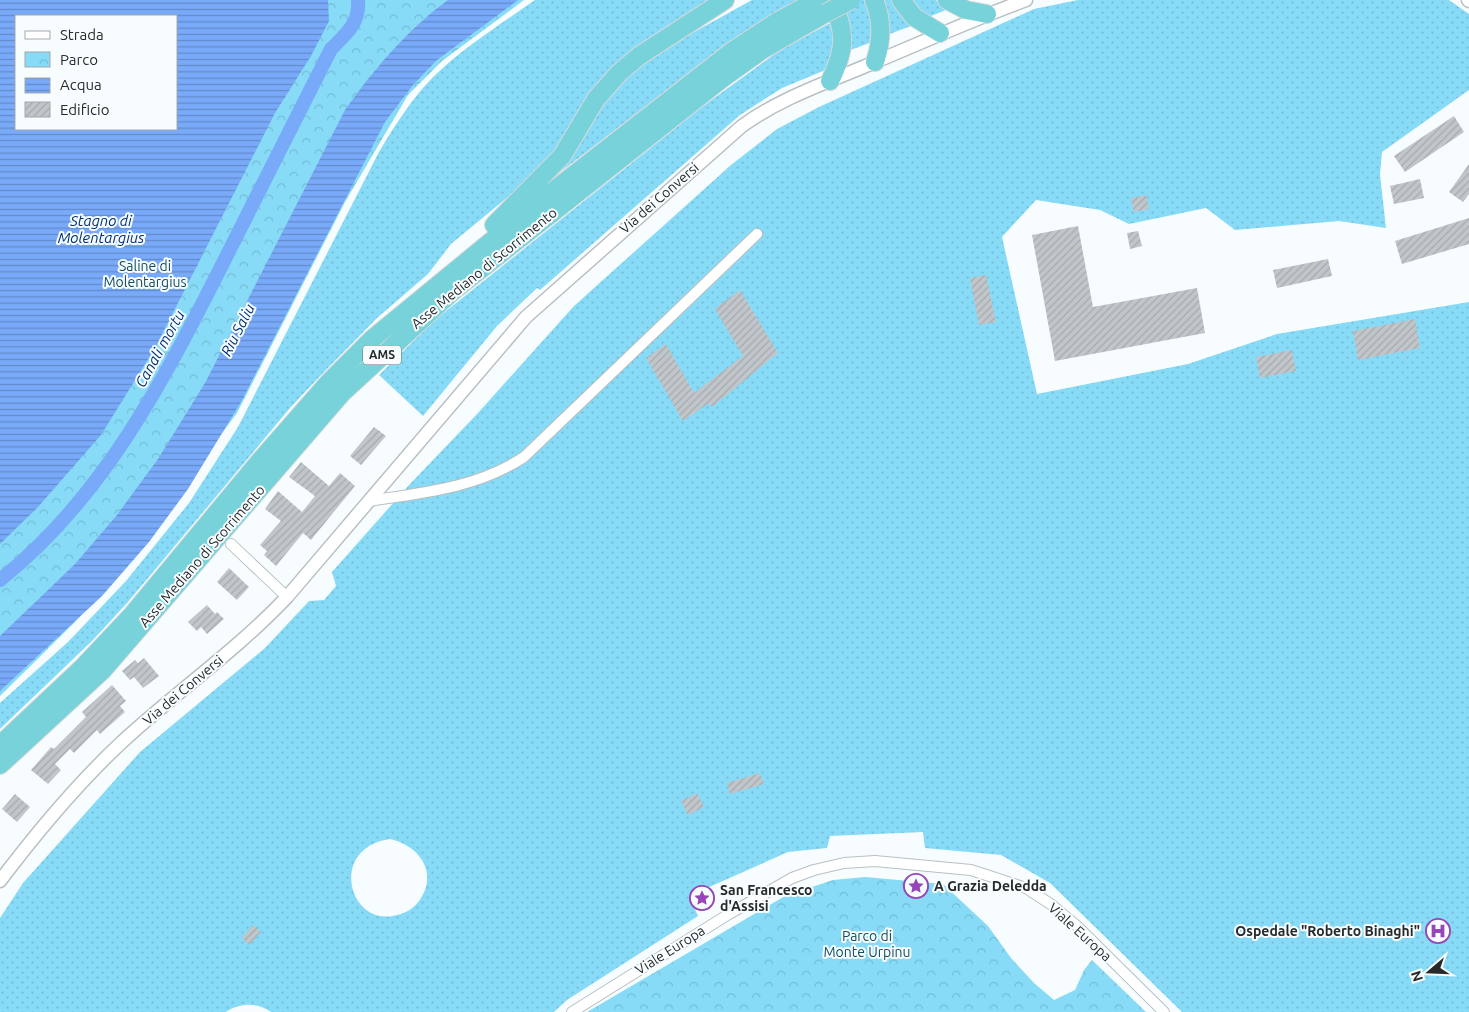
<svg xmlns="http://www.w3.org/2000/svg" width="1469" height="1012" font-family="Ubuntu,sans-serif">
<defs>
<pattern id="grass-dots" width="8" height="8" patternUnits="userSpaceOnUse" patternTransform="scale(1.25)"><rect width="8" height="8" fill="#87dbf7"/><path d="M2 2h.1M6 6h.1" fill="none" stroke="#75bcd4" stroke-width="1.8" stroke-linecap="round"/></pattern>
<pattern id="park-crowns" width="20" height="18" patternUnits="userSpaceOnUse" patternTransform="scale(1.25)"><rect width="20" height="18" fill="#87dbf7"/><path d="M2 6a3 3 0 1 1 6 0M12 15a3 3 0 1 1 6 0" fill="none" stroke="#75bcd4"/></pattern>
<pattern id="water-rules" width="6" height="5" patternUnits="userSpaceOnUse" patternTransform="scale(1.25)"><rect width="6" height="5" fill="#79aaf9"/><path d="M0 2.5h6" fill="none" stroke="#638aca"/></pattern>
<pattern id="building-hatch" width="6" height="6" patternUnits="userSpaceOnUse" patternTransform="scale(1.25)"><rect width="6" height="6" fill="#c1c6ca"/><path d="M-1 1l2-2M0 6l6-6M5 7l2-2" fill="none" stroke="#a6aaae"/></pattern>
</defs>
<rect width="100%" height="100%" fill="#f7fdff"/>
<path fill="url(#grass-dots)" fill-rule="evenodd" d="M535,0H709L639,49L566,141L520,187L451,244L428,274L377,318L322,374L290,408L128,602L93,640L0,729V703L68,642L126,581L189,503L238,427L379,152C392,130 406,108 423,88C454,53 497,27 535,0Z
M752,0H801C714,51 639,112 559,173L557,170L601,105L627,73L665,48Z
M837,0H867L872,15V42L848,51Z
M880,0H891L911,26L887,35Z
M906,0H936L946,10L926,18Z
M1078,0H1449L1469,14V90L1382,152L1380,175L1386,228L1339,221L1235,230L1206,208L1129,224L1100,210L1036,200L1002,237L1037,394L1188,364L1277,334L1469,302V1012H1182L1050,883L1001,855L925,848L923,832L830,836L827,848L788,852L689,896L698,916L567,1000L554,1012H271C258,1002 240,1003 226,1012H0V918L23,883L140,752L265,648L309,601L324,600L336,586L332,572L410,484L478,413L574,306L731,165L777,129L819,107L1034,9ZM390,839C420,846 439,873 419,901C413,909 406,913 397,915C349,929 327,848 390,839Z
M832,22L836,43L829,65L823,71L782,88L740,115L540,290L537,288L497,326L423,416L379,375L436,319L702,107L780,50Z"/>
<path fill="url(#park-crowns)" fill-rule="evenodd" d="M0,0H524L442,61L408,95L345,202L237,413L130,557L76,621L0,696ZM16,16H176V129H16Z
M865,877L943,884L988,926L1011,958L1034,983L1054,1000L1075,990L1084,970L1092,960L1146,1012H587L785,896L833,880Z"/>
<path fill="url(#water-rules)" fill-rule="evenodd" d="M0,0H328L329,21L311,56L275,113L155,348L101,435L38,507L0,544ZM176,16V129H16V16Z
M448,0H518L437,60L413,85L385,122L241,402L188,489L149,542L102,596L0,691V636L75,564L117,515L158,459L205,383L345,110C375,68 407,30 448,0Z"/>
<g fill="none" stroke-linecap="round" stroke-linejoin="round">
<path stroke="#79aaf9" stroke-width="14" d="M0,580C103,498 164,380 222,265C259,193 295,121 331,49C347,33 360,23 358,0"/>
</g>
<path fill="url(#building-hatch)" d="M1454,116L1464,132L1405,172L1394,156Z
M1469,164V194L1463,202L1449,192Z
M1420,179L1424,198L1394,204L1390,186Z
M1146,195L1149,209L1134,212L1131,198Z
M1469,218V244L1402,264L1395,241Z
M1078,226L1093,307L1197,288L1205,333L1055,361L1032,235Z
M1138,231L1142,246L1130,249L1127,233Z
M1328,259L1332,276L1277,288L1273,270Z
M986,275L996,322L979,325L970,278Z
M740,290L778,353L712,407L709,403L683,421L646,358L666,344L694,393L743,356L715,309Z
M1415,319L1420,348L1358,360L1353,331Z
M1292,350L1296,371L1260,378L1256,357Z
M374,427L386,436L361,465L350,456Z
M301,462L329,486L340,473L355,486L311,540L303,533L276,566L264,555L267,551L260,545L281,521L265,509L278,491L302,512L315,496L289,477Z
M229,568L249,587L237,600L217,582Z
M207,605L215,614L217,612L224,619L207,634L201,627L197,631L188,622Z
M144,658L159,676L143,688L134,677L130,680L122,671L135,660L138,663Z
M112,685L126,701L120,706L125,712L100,734L97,730L74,753L70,749L55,764L61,770L48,784L31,770L51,747L54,749L86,717L82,712Z
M760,773L764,784L730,794L727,783Z
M697,793L704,807L688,815L681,801Z
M15,794L30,807L17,822L2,809Z
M253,925L261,932L249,945L242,938Z"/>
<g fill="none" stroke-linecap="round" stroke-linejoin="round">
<defs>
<path id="minor" d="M368,501C422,493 477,488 524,457L757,234
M231,544L287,597
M572,1012L729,914L792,878L814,870L844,863L875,861L971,870L1026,888L1052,905L1077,926L1164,1012"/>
<path id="tertiary" d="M1468,0L1469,1
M0,881C37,832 77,784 122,742C176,692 237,650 287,597L526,317L742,126C782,97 829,82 875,62C925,41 974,19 1026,0"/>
<path id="trunk" d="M874,0C883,21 882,41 875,62
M901,0L914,17L940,33
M947,0L966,10L987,14
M830,81C846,49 846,33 832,0
M494,225L562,156L596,99L619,73L639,56L725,0
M0,745L83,667L132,615L259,462L329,382L371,340L539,202L731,52L775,23L817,0
M0,765L102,671L342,393L452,292L723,78L762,50L826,13"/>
</defs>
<use href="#minor" stroke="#b9c0c2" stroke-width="12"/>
<use href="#tertiary" stroke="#b9c0c2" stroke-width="15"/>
<use href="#trunk" stroke="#d8d8d9" stroke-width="20"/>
<use href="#minor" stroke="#fff" stroke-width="10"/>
<use href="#tertiary" stroke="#fff" stroke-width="12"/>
<use href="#trunk" stroke="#78d2da" stroke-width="18"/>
<defs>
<path id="trunk-bridge" d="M826,13L851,0"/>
</defs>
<use href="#trunk-bridge" stroke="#d8d8d9" stroke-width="20" stroke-linecap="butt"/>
<use href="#trunk-bridge" stroke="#78d2da" stroke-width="18"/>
</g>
<defs>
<symbol id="sight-ring" viewBox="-11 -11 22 22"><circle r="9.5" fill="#f7fdff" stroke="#9646b6" stroke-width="1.5"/><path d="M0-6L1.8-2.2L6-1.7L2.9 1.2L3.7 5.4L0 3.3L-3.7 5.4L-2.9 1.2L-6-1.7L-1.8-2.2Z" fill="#9646b6"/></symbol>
<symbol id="hospital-ring" viewBox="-11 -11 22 22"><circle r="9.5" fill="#f7fdff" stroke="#9646b6" stroke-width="1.5"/><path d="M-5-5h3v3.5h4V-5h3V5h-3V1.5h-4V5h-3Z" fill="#9646b6"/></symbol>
</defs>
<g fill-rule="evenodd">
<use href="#sight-ring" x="902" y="872" width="28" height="28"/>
<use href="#sight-ring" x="688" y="884" width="28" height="28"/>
<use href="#hospital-ring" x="1424" y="917" width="28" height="28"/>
</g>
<g text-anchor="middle" stroke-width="4" stroke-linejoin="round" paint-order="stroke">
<rect fill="#f7fdff" stroke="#65696a" stroke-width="1" x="363" y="345.5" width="38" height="19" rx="4"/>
<g font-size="12" font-weight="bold" fill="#27292a">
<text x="382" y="359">AMS</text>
</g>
<g font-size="14" fill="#27292a" stroke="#f7fdff">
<text transform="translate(659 198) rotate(-41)" y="5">Via dei Conversi</text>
<text transform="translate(484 268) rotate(-39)" y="5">Asse Mediano di Scorrimento</text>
<text transform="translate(202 556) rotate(-49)" y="5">Asse Mediano di Scorrimento</text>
<text transform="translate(183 690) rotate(-40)" y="5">Via dei Conversi</text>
<text transform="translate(1080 932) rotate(42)" y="5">Viale Europa</text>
<text transform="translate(670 950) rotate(-32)" y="5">Viale Europa</text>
</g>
<g font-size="14" fill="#144c5d" stroke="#f7fdff">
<text x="145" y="271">Saline di<tspan x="145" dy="16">Molentargius</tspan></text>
<text x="867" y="941">Parco di<tspan x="867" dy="16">Monte Urpinu</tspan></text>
</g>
<g font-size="14" font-weight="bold" fill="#27292a" stroke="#f7fdff" text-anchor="start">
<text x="934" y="891">A Grazia Deledda</text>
<text x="720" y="895">San Francesco<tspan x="720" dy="16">d'Assisi</tspan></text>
<text x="1420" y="936" text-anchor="end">Ospedale "Roberto Binaghi"</text>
</g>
<g font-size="15" font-style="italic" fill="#023074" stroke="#f7fdff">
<text x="101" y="226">Stagno di<tspan x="101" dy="17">Molentargius</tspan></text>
<text transform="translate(238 330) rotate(-63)" y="5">Riu Saliu</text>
<text transform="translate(160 349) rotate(-61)" y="5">Canali mortu</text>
</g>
</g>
<rect x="15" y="15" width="162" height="115" fill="#f7fdff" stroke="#a4a8aa"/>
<rect x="25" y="31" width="25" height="8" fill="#ffffff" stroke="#a4a8aa"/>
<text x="60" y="40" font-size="15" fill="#27292a">Strada</text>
<rect x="25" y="52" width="25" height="15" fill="url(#park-crowns)" stroke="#a4a8aa"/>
<text x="60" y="65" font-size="15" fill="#27292a">Parco</text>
<rect x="25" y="78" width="25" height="15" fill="url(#water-rules)" stroke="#a4a8aa"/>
<text x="60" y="90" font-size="15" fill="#27292a">Acqua</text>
<rect x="25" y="102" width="25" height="15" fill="url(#building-hatch)" stroke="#a4a8aa"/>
<text x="60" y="115" font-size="15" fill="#27292a">Edificio</text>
<g transform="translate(1429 972) rotate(251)" stroke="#f7fdff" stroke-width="4" paint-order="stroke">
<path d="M0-4L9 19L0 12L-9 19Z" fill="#27292a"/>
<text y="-8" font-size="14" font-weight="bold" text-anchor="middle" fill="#27292a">N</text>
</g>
</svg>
